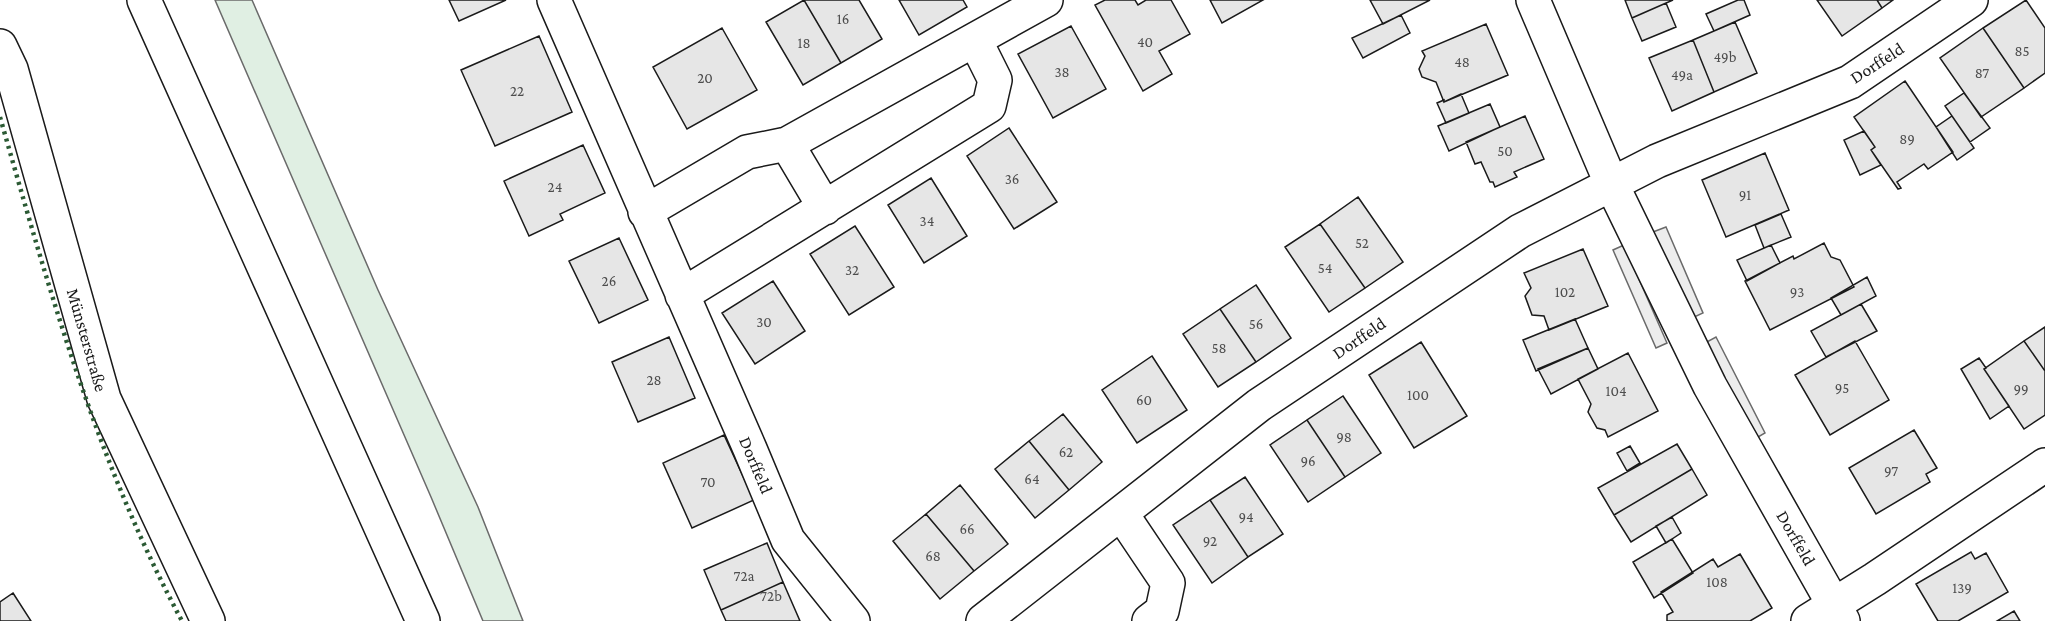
<svg xmlns="http://www.w3.org/2000/svg" width="2045" height="621" font-family="'Crimson Pro',serif">
<rect width="100%" height="100%" fill="#fff"/>
<path fill="#e0efe3" stroke="#6a6a6a" stroke-width="1.5" d="M215,0H252L378,290L478,507L523,621H483L431,497Z"/>
<path fill="#ededed" stroke="#6a6a6a" stroke-width="1.5" d="M1666,227L1703,313L1690,319L1653,232Z
M1624,245L1667,343L1656,348L1613,250Z
M1716,337L1765,433L1753,440L1703,344Z"/>
<path fill="#e6e6e6" stroke="#1a1a1a" stroke-width="1.5" d="M449,0H506L459,21Z
M804,0L841,63L803,85L766,22Z
M804,0H859L882,39L841,63Z
M899,0H963L967,7L919,35Z
M1105,0H1135L1138,5L1146,0H1171L1190,34L1159,51L1172,74L1143,91L1095,5Z
M1210,0H1263L1222,23Z
M1370,0H1430L1383,24Z
M1625,0H1673L1632,18Z
M1738,0H1744L1750,15L1714,31L1706,14Z
M1817,0H1877L1882,8L1842,36Z
M1877,0H1893L1882,8Z
M2026,0L2045,28V73L2024,88L1983,28Z
M1666,3L1676,27L1642,41L1632,18Z
M1401,15L1410,33L1363,58L1352,38Z
M1735,22L1757,73L1714,92L1693,40Z
M1486,24L1508,75L1444,102L1436,82L1422,77L1419,69L1425,56L1422,51Z
M1071,26L1106,89L1053,118L1018,54Z
M722,28L757,90L687,129L653,67Z
M1983,28L2024,88L1981,117L1940,58Z
M539,36L572,112L495,146L461,70Z
M1693,40L1714,92L1672,111L1649,58Z
M1905,81L1953,152L1928,169L1924,164L1897,182L1901,188L1898,189L1871,150L1875,147L1854,117Z
M1964,93L1990,128L1970,142L1945,106Z
M1461,94L1469,113L1446,123L1437,103L1444,100V102Z
M1490,104L1500,127L1449,151L1438,126Z
M1525,116L1544,159L1514,172L1517,177L1495,187L1493,182H1490L1481,162L1475,164L1466,142Z
M1952,116L1974,148L1957,160L1936,127Z
M1009,128L1057,202L1014,229L967,156Z
M1864,131L1875,147L1871,150L1881,165L1860,175L1844,140Z
M583,145L605,193L560,214L563,220L529,236L504,181Z
M1765,153L1789,210L1726,237L1702,180Z
M931,178L967,236L924,263L888,205Z
M1358,197L1403,262L1365,288L1320,224Z
M1781,214L1791,237L1764,248L1755,225Z
M1320,224L1365,288L1329,312L1285,247Z
M855,226L894,287L849,315L810,254Z
M619,238L648,300L599,323L569,261Z
M1824,243L1831,257L1840,260L1854,287L1770,330L1745,281L1793,256L1794,259Z
M1771,245L1780,263L1747,281L1737,260Z
M1583,249L1608,306L1549,330L1544,316L1532,315L1525,296L1531,288L1524,273Z
M1867,277L1876,296L1841,315L1831,298Z
M773,281L805,331L755,364L722,313Z
M1256,285L1291,338L1256,362L1220,309Z
M1861,304L1877,331L1826,357L1811,331Z
M1220,309L1256,362L1218,387L1183,334Z
M1575,319L1588,348L1536,371L1523,340Z
M2045,327V371L2024,341Z
M669,337L695,398L638,422L612,362Z
M1855,341L1889,400L1830,435L1795,375Z
M2024,341L2045,371V415L2024,429L1984,369Z
M1421,342L1467,416L1414,448L1369,375Z
M1588,348L1598,369L1551,394L1538,369Z
M1628,353L1658,411L1608,437L1605,430L1597,428L1588,412L1591,404L1578,379Z
M1152,356L1187,410L1137,443L1102,390Z
M1979,358L1986,368L1984,369L2009,406L1990,419L1961,369Z
M1343,396L1381,453L1345,477L1307,420Z
M1063,414L1102,462L1069,490L1029,441Z
M1307,420L1345,477L1308,502L1270,445Z
M1914,430L1937,468L1926,474L1930,482L1876,514L1849,468Z
M724,435L754,500L692,528L663,463Z
M1029,441L1069,490L1035,518L995,469Z
M1677,444L1692,469L1614,515L1598,488Z
M1630,446L1640,463L1627,471L1617,453Z
M1692,469L1707,495L1631,542L1614,515Z
M1245,477L1283,534L1248,557L1210,500Z
M960,485L1008,544L974,571L926,514Z
M1210,500L1248,557L1212,583L1173,525Z
M926,514L974,571L940,599L893,541Z
M1672,517L1681,533L1666,543L1656,526Z
M1672,539L1693,573L1654,598L1633,562Z
M767,543L783,582L721,610L704,570Z
M1971,552L1975,559L1986,553L2008,592L1958,621H1938L1916,584Z
M1740,554L1772,608L1750,621H1667V615L1673,612L1661,592L1713,559L1718,567Z
M783,582L800,621H726L721,610Z
M13,593L31,621H0V602Z
M2014,611L2020,621H1997Z"/>
<g fill="none" stroke-linecap="round" stroke-linejoin="round">
<defs>
<path id="street" d="M554,0L750,449L788,540L853,621
M1533,0L1611,183L1710,386L1843,621
M0,46L11,69L104,399L208,621
M787,144L825,208
M645,212L747,152L787,144L1046,0
M682,295L989,106L995,80L975,40
M1121,513L1168,583L1162,611L1149,621
M983,621L1259,405L1520,231L1657,161L1850,82L1971,0
M1808,621L1875,579L2045,465"/>
<path id="primary" d="M144,0L423,621"/>
</defs>
<use href="#street" stroke="#1a1a1a" stroke-width="36"/>
<use href="#primary" stroke="#1a1a1a" stroke-width="36"/>
<use href="#street" stroke="#fff" stroke-width="33"/>
<use href="#primary" stroke="#fff" stroke-width="33"/>
<path stroke="#2b5a34" stroke-width="4.5" stroke-dasharray="3 4.5" stroke-linecap="butt" d="M0,117C49,289 97,463 182,621"/>
</g>
<g text-anchor="middle" stroke-width="4.5" stroke-linejoin="round" paint-order="stroke">
<g font-size="15" fill="#4d4d4d">
<text x="843" y="24">16</text>
<text x="1145" y="47">40</text>
<text x="804" y="48">18</text>
<text x="2022" y="56">85</text>
<text x="1725" y="62">49b</text>
<text x="1462" y="67">48</text>
<text x="1062" y="77">38</text>
<text x="1982" y="78">87</text>
<text x="1682" y="80">49a</text>
<text x="705" y="83">20</text>
<text x="517" y="96">22</text>
<text x="1907" y="144">89</text>
<text x="1505" y="156">50</text>
<text x="1012" y="184">36</text>
<text x="555" y="192">24</text>
<text x="1745" y="200">91</text>
<text x="927" y="226">34</text>
<text x="1362" y="248">52</text>
<text x="1325" y="273">54</text>
<text x="852" y="275">32</text>
<text x="609" y="286">26</text>
<text x="1565" y="297">102</text>
<text x="1797" y="297">93</text>
<text x="764" y="327">30</text>
<text x="1256" y="329">56</text>
<text x="1219" y="353">58</text>
<text x="654" y="385">28</text>
<text x="1842" y="393">95</text>
<text x="2021" y="394">99</text>
<text x="1616" y="396">104</text>
<text x="1418" y="400">100</text>
<text x="1144" y="405">60</text>
<text x="1344" y="442">98</text>
<text x="1066" y="457">62</text>
<text x="1308" y="466">96</text>
<text x="1891" y="476">97</text>
<text x="1032" y="484">64</text>
<text x="708" y="487">70</text>
<text x="1246" y="522">94</text>
<text x="967" y="534">66</text>
<text x="1210" y="546">92</text>
<text x="933" y="561">68</text>
<text x="744" y="581">72a</text>
<text x="1717" y="587">108</text>
<text x="1962" y="593">139</text>
<text x="771" y="601">72b</text>
</g>
<g font-size="18" fill="#1a1a1a" stroke="#fff">
<text transform="translate(1877 63) rotate(-33)" y="6">Dorffeld</text>
<text transform="translate(1359 338) rotate(-34)" y="6">Dorffeld</text>
<text transform="translate(87 340) rotate(74)" y="6">Münsterstraße</text>
<text transform="translate(756 465) rotate(67)" y="6">Dorffeld</text>
<text transform="translate(1796 538) rotate(60)" y="6">Dorffeld</text>
</g>
</g>
</svg>
